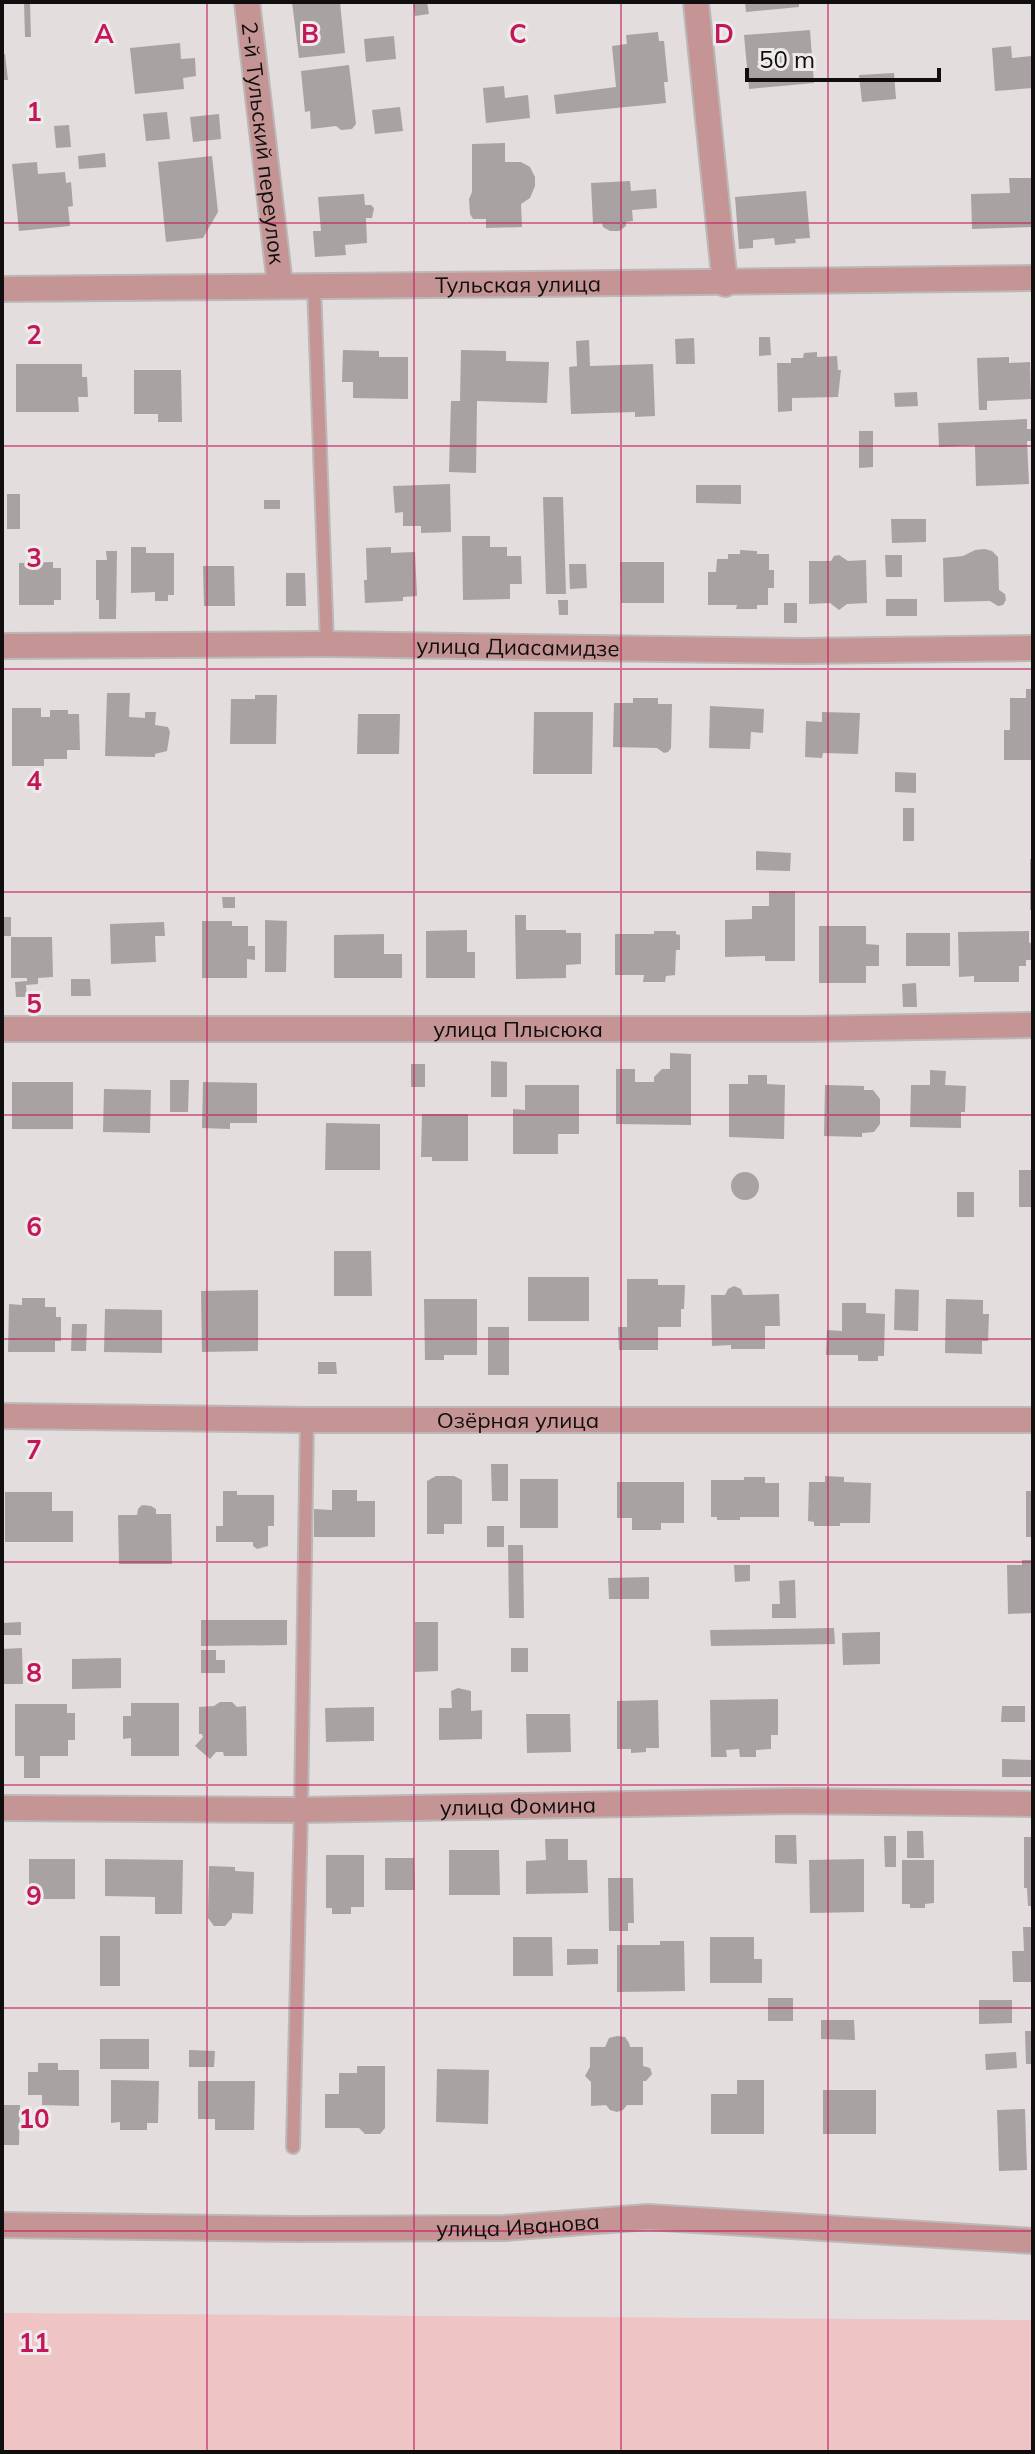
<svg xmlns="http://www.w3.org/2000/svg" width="1035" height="2454" font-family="Mulish,sans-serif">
<rect width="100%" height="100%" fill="#e3dddd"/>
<path fill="#eec4c4" d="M2,2313L1033,2320V2452H2Z"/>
<path fill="#a8a3a2" d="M24,2H30L31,37H25Z
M292,2H340L345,53L299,58Z
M413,2H427L429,14L415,16Z
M745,2H799V7L746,12Z
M810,30L814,83L749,89L744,35Z
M658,32L659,41H664L668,82H664L666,103L556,114L554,95L616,87L612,46L627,44L626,35Z
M394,36L396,59L366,62L364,39Z
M180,43L181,59L195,58L196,76L183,78L184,89L135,94L130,48Z
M1011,46L1012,58L1032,56L1033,88L995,91L992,48Z
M2,54H5L8,80H2Z
M349,65L356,124L352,129L341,130L336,126L311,129L310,111L305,112L301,71Z
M894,73L896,99L862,102L859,75Z
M504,86L505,98L528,95L530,118L486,123L483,88Z
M400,107L403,131L375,134L372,110Z
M167,112L170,139L146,141L143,114Z
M219,114L221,139L193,142L190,117Z
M69,125L71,147L56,148L54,126Z
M505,143V162H521L530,167L535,177V186L530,198L521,204L522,227L486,228V219H473L470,214L469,199L472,192V144Z
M105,153L106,167L79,169L78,156Z
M212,156L218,212L203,238L166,242L158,162Z
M37,162L38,174L65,172L66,183L71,182L73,206L68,207L70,226L19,231L12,164Z
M1009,178H1033V227L972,229L971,194L1010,193Z
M630,181L631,191L656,189L657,208L632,210L633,221L626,222V226L619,231H610L603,227L602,223L593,224L591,183Z
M806,191L810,238L795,239L796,243L775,245L774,238L753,240V248L739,249L735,197Z
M364,194L365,205H371L374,208L372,218H366L367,243L345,245L346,255L315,257L313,231H321L318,197Z
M759,337H770L771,355L759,356Z
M694,338L695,364H676L675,339Z
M589,340L590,366L653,364L655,416L635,417V412L571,414L569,367L577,366L576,341Z
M343,350L379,351V357H408V399L353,398V382H342Z
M461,350L506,351V361L549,362L547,403L477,401L476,473L449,472L451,401H460Z
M817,352V357L837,356L838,370H841L838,397L792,398V411L778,412L777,363H791V358H803L804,353Z
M1009,357V363L1030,362L1031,399L987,401V410H979L977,358Z
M16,364H82V377H87L88,397H78L79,412H16Z
M134,370H181L182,422H158V414H134Z
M917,392L918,406L895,407L894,393Z
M1027,419V429H1033V441H1027L1029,484L976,486L975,445L939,447L938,423Z
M859,431H873V467L859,468Z
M450,484L451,532L421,533V526H403V512L395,513L393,486Z
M696,485H741V504L696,503Z
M7,494H20V529H7Z
M543,497H563L566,594H546Z
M264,500H280V509H264Z
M891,519H926V542L892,543Z
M462,536H490V547H507V556H521L522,584H510V599L463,600Z
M131,547H146V553H174V595H168V601H155V592L131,593Z
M391,547V553L415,552L417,596L403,597V601L365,603L364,580H367L366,548Z
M985,549L992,551L998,557L999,590L1005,594L1006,600L1003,605L998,606L990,601L944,602L943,558L963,556L975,550Z
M740,550L757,551V554H769V570H774V588H768V605H757V609H736L737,605H708V572H716L717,559H728V554H740Z
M106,551H117L116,619H99V600H96V560H107Z
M839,555L848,561L866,560L867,603L847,604L839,610L830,603L809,604V561H831L834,556Z
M885,555H902V577H886Z
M53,562V568H61V600H54V605H19V563Z
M620,562H664V603H621Z
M569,564H586L587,588L570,589Z
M203,566H234L235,606H204Z
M286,573H305L306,606H286Z
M886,599H917V616H886Z
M558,600H568V615H559Z
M784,603H797V623H784Z
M1026,689H1033V760H1004V730H1010V698H1026Z
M107,693H130L129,717L145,718V712H156L155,725L168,727L170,732L167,751L155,754V757L105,756Z
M255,695H277L276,744H230L231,699H255Z
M633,698H658V704H672L671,748L668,752L664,753L657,748L613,747L614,703H633Z
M710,706L764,709L763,733L751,732L750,749L709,748Z
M12,708H41V717H50V710H68V714H79L80,750H67V759H44V766H12Z
M534,712H593L592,774H533Z
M822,712L860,713L858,754L823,753L822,758L805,757L806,721L822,722Z
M358,714H400L399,754H357Z
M895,772L916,773V793L895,792Z
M903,808H914V841H903Z
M756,851L791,853L790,871L756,870Z
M1030,859H1033V910H1030Z
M769,891H795V961H765V956L725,957V920L752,919V906H769Z
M222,897H235V908H223Z
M515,915H526V930H566V933H581V964L566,965V978L516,979Z
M2,917H11V936H2Z
M265,920L287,921L286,972H265Z
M202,921H232V926H248V946H255V960L247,959V978H202Z
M164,922L165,936H155L156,962L111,964L110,924Z
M819,926H866V944L879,945V966H866V983H819Z
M467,930V952H475V978H426V931Z
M654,931H676V934L680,935V950H676L675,975L666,976L665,982H643L644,975H615V934H654Z
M1029,931V942L1033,945V957L1031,960H1026V966H1019V982H974V976L959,977L958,932Z
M906,933H950V966H906Z
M384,934V954H402V978H334V935Z
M11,937H52L53,977L38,978V984L26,985L27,997H16L15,982L27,981V978H11Z
M71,979H90L91,996H71Z
M916,983L917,1007H903L902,984Z
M670,1053L691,1054V1125L616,1124V1069H635V1082H654V1077L662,1069H670Z
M491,1061L507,1062V1097H491Z
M411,1064H425V1087H411Z
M930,1070L946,1071L945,1085L966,1086L965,1112H961V1128L910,1127L911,1085H930Z
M748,1075H767V1084L785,1085L784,1139L729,1137V1084H748Z
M170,1080H189L188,1112H170Z
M12,1082H73V1129H12Z
M203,1082L257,1083V1123H230V1129L202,1128Z
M525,1085H579V1134H558V1154H513V1109L525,1110Z
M825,1085L864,1086V1090H873L880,1099V1124L874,1132L862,1133V1137L824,1136Z
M104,1089L151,1090L150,1133L103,1132Z
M422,1114H468V1161H432V1157H421Z
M326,1123L380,1124V1170H325Z
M1019,1170H1033V1207H1019Z
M731 1186a14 14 0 1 1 28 0a14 14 0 1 1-28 0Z
M957,1192H974V1217H957Z
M334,1251H371L372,1296H334Z
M528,1277H589V1321H528Z
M627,1279H658V1285H685L684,1309H681V1327H658V1350H619L618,1327H627Z
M734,1286L741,1289L743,1295L779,1294L780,1326H765V1349H731V1345L712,1346L711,1295H725L728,1289Z
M895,1289L919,1290L918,1331L894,1330Z
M258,1290V1351L202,1352L201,1291Z
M22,1298H45V1307H56V1317H61V1341H55V1352H8L9,1304L22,1305Z
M424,1299H477V1355H444V1360H425Z
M946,1299L983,1300V1314H989L988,1341H982V1354L945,1353Z
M842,1303H866V1313L885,1314L884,1356H878V1361H858V1355H826L827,1330L842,1331Z
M105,1309L162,1310V1353L104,1352Z
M72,1324H87L86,1351H71Z
M488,1327H509V1375H488Z
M318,1362H336L337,1374H318Z
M491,1464H508V1501H492Z
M436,1476H454L462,1480V1524H444V1534H427V1481Z
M825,1476L844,1477V1482L871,1483L870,1523H840V1526H814V1522L808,1521L809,1482H825Z
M744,1477H765V1483H779V1517H740V1520H717V1517H711V1480H744Z
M520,1479H558V1528H520Z
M617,1482H684V1523H661V1530H632V1518H617Z
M332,1490H357V1501H375V1537H314V1509L332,1510Z
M223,1491H237V1495H274V1526H268V1546L257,1549L253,1546V1542H216V1526H223Z
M1026,1491H1033V1537H1026Z
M5,1492H52V1511H73V1542H5Z
M142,1505L151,1506L156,1509V1514H171L172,1564H119L118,1515H137L138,1509Z
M487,1526H504V1547H487Z
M508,1545H523L524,1618H509Z
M1022,1560H1033V1613L1008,1614L1007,1565H1022Z
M734,1565H750V1581L735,1582Z
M649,1577V1599H609L608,1578Z
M795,1580L796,1618H772V1604H780L779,1581Z
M201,1620H287V1645L201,1646Z
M21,1622V1635H2V1623Z
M415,1622H438V1671L415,1672Z
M834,1628L835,1644L711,1646L710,1630Z
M880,1632V1664L843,1665L842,1633Z
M22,1648L23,1684H2V1649Z
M511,1648H528V1672H511Z
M201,1650H216V1660H225V1673H201Z
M121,1658V1688L72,1689V1659Z
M458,1688L471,1691V1711L482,1710V1739L439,1740V1708H452L451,1691Z
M778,1699V1735H771V1749L756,1750V1757H740L739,1749L726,1750L727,1757H711L710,1700Z
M658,1700L659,1748H646V1752L631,1753V1749H617V1701Z
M220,1702H232L237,1707L246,1706L247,1756H224L223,1752H216L210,1759L195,1746L203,1737L202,1734H199V1707L214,1706Z
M131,1703H179V1756H131V1738L123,1739V1716H131Z
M15,1704H67V1713H75V1740H68V1756H40V1778H24V1756H15Z
M1002,1706H1025V1722H1001Z
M374,1707V1741L326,1742L325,1708Z
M526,1714H570L571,1752L527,1753Z
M1002,1759L1033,1760V1777H1002Z
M907,1831H923L924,1858H907Z
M775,1835H796L797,1864L775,1863Z
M884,1836H896V1867H885Z
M1024,1837H1033V1906H1028L1027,1888H1024Z
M545,1839H568V1860H587L588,1893L526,1894V1861L546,1860Z
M449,1850H499L500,1895H449Z
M326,1855H364V1907H351V1914H332V1908H326Z
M385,1858H414L415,1890H385Z
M29,1859H75V1899H29Z
M105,1859L183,1860L182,1914H155V1897L105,1896Z
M864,1859V1912L810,1913L809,1860Z
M902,1860H934V1903L925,1904V1908H910V1904H902Z
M209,1866L235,1867V1871L254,1872L253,1914L232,1913V1918L225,1926H214L208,1918Z
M608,1878H633L634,1923H628V1931H609Z
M1023,1927H1033V1982H1013L1012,1951H1024Z
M100,1936H120V1986H100Z
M513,1937H552L553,1976H513Z
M710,1937H754V1959H762V1983H710Z
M660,1941H684L685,1991L617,1992V1945H660Z
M567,1949H598V1964L567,1965Z
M768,1998H793V2021H768Z
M979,2000H1012V2023L979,2024Z
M821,2020H854L855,2040L821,2039Z
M1025,2031H1033V2064H1026Z
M617,2036L625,2037L629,2043L630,2047H643V2066L650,2068L652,2074L646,2081H643V2105H627L623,2110L617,2112L610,2110L606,2105L591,2106V2082L585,2076L590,2067V2047H605L609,2038Z
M100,2039H149V2069H100Z
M189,2050L215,2051L214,2067H189Z
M1016,2052L1017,2068L986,2070L985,2054Z
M38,2063H58V2070H79V2106L42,2105V2095H28V2072H38Z
M357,2066H385V2128L380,2134H365L359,2128H325V2094H339V2073H357Z
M437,2069L489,2070L488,2124L436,2122Z
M111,2080L159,2081L158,2123H147V2130H120V2122L111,2123Z
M737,2080H764V2134H711V2094H737Z
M198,2081H255L254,2130H215V2119H198Z
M823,2090H876V2134H823Z
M2,2105H20L19,2145H2Z
M1025,2109L1027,2170L999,2171L997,2110Z"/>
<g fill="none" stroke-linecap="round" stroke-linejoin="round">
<defs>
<path id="service" d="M314,285L327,644
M293,2147L301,1810L307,1420"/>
<g id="minor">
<path id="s1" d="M247,2L280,285"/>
<path d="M696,2L725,284"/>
<path id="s2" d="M2,289C346,285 689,284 1033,278"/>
<path id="s3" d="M2,646L327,644L802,651L1033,648"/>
<path id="s4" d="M2,1029H805L1033,1025"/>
<path id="s5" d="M2,1416L307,1420H1033"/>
<path id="s6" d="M2,1808L301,1810L794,1801L1033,1804"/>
<path id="s7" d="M2,2225L296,2229L505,2228L648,2217L1033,2241"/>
</g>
</defs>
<use href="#service" stroke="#bdb8b8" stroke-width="16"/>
<use href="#minor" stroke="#bdb8b8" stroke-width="28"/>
<use href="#service" stroke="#c59595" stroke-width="12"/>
<use href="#minor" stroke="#c59595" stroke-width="24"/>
</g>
<path fill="none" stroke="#c2185b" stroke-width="2" stroke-opacity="0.55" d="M207,2V2452M414,2V2452M621,2V2452M828,2V2452M2,223H1033M2,446H1033M2,669H1033M2,892H1033M2,1115H1033M2,1339H1033M2,1562H1033M2,1785H1033M2,2008H1033M2,2231H1033"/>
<g text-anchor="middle" stroke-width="6" stroke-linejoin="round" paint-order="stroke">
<g font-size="22" fill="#100e0e" stroke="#f0ebeb">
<text dy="8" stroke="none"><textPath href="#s1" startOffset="142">2-й Тульский переулок</textPath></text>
<text dy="8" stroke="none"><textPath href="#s2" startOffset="516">Тульская улица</textPath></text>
<text dy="8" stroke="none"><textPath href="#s3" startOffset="516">улица Диасамидзе</textPath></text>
<text dy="8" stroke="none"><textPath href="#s4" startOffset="516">улица Плысюка</textPath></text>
<text dy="8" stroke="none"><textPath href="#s5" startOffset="516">Озёрная улица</textPath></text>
<text dy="8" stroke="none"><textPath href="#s6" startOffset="516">улица Фомина</textPath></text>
<text dy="8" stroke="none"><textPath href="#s7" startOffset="516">улица Иванова</textPath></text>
</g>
</g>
<g font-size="26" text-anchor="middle" font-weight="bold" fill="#c2185b" stroke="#f0ebeb" stroke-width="6" stroke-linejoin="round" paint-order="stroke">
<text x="104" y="43">A</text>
<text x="310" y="43">B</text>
<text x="518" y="43">C</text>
<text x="724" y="43">D</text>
<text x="34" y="121">1</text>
<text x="34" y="344">2</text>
<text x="34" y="567">3</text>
<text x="34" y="790">4</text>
<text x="34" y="1013">5</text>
<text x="34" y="1236">6</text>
<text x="34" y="1459">7</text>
<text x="34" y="1682">8</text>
<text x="34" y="1905">9</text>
<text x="34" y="2128">10</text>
<text x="34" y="2352">11</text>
</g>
<rect width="1035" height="2454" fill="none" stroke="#100e0e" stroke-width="8"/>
<path d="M747 68v12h192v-12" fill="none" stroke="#100e0e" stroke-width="4"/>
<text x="759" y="68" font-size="24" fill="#100e0e" stroke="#f0ebeb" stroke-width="6" paint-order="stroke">50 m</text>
</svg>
